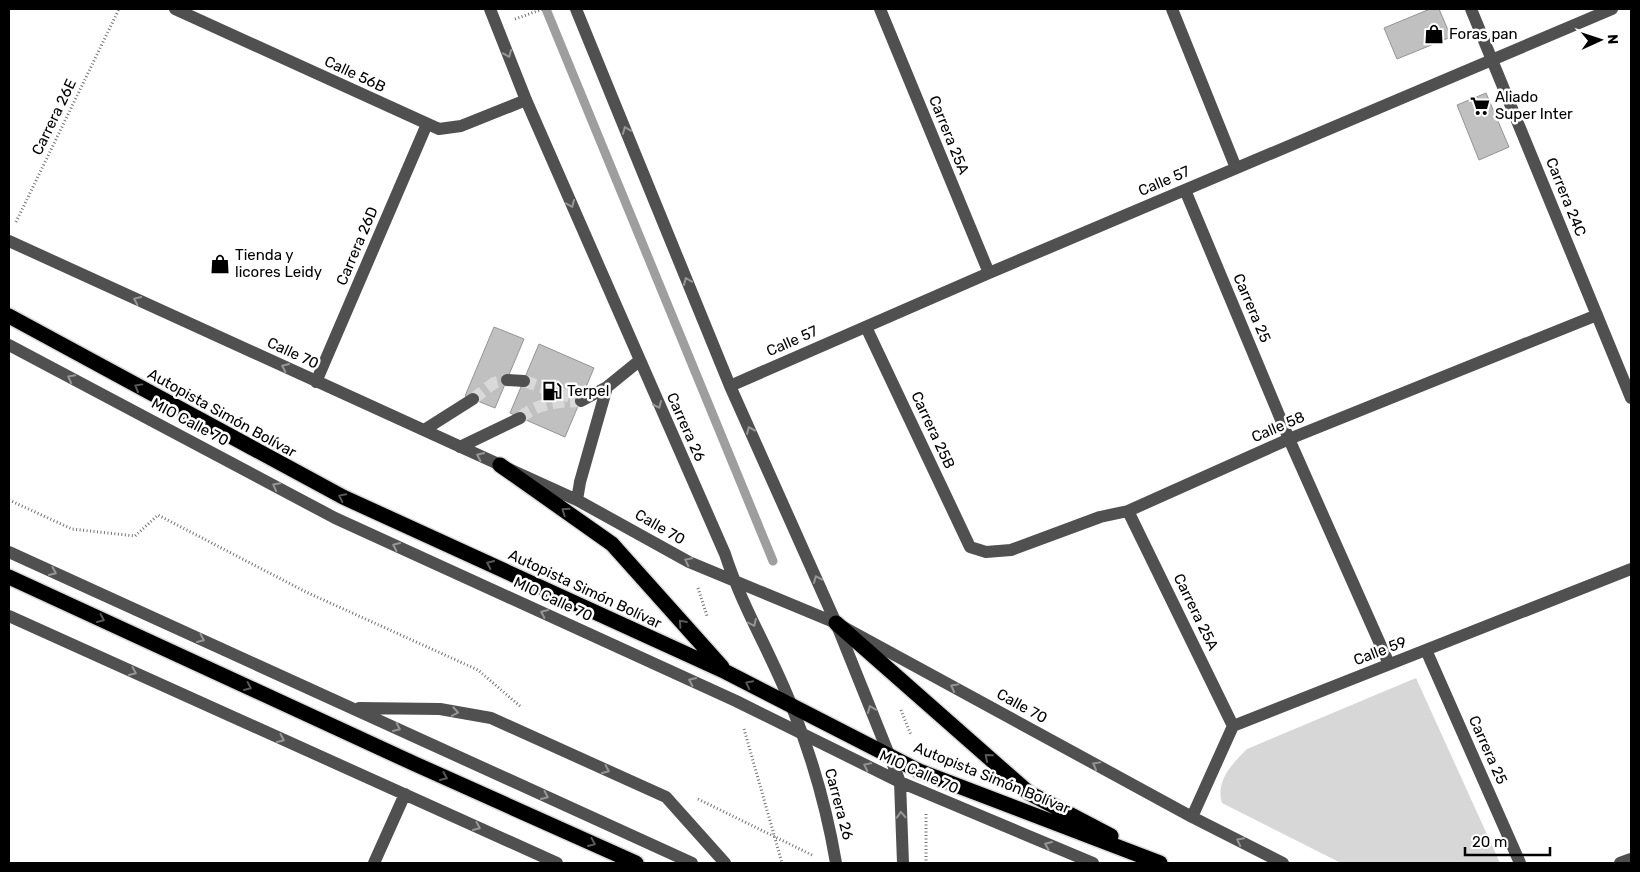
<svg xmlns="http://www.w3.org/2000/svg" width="1640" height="872" font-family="Rubik,sans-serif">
<rect width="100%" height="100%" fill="#fff"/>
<path fill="#d7d7d7" d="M1416,678L1500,863H1341L1222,803C1215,781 1232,764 1247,749Z"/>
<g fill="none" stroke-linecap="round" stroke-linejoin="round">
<path stroke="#9e9e9e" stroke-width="9" d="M546,9L773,561"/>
</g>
<path fill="#c0c0c0" stroke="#949494" d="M1430,9H1439L1451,37L1397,59L1384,28Z
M1486,93L1509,147L1479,160L1457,105Z
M494,327L524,339L495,408L465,396Z
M539,344L594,368L565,437L510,413Z"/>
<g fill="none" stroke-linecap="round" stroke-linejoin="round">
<path stroke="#d9d9d9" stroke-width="12" stroke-dasharray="12 6" stroke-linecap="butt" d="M524,381L576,399
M473,399L494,383L507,380
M520,418C539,402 557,402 581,401"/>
<defs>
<path id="highway" d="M9,316L343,497L726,672L919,771L1160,863
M500,465L612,544L722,667
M9,577L415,764L636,863
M836,623L1029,793L1111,836"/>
</defs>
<use href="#highway" stroke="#dbdbdb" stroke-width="18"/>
<path stroke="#727272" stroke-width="3" stroke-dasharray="1 2.5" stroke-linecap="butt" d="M515,19L543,9
M16,222L119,9
M9,500L72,529L135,536L158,515L306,592L478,670L521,707
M698,588L707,616
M901,710L911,735
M744,729L782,863
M698,799L814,856
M926,814V863"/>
<path stroke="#505050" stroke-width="12" d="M175,9L439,129L461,126L526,100
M490,9L526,100L725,554C742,607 772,655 792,707C812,757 827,810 836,863
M576,9L730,386L836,623L900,782L903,863
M880,9L989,273
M1172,9L1236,168
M1471,9L1631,398
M1185,190L1289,439L1389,664
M9,241L577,500L689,562L836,623L1192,817L1283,863
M866,327L970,547L986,552L1011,550L1100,517L1128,511L1289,439L1597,315
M9,345L335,518L736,701L900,782L1093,863
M507,380L524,381
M316,382L427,124
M730,386L989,273L1612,9
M581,401L607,387L639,361
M424,430L473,399
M460,447L520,418
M577,500L580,482L607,387
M1128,511L1233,726
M9,552L692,863
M9,616L557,863
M1426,650L1520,863
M359,708L440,709L491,718L666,797L725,863
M1192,817L1233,726L1631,569
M374,863L405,794
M1620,863L1631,859"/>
<use href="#highway" stroke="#000" stroke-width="15"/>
</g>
<defs><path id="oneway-chevron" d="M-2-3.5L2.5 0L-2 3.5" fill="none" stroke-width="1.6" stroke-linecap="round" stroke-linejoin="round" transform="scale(1.25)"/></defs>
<g stroke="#969696">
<use href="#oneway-chevron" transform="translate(508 54) rotate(68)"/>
<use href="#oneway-chevron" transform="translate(626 130) rotate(-112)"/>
<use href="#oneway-chevron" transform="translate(571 204) rotate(67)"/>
<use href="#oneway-chevron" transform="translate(687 281) rotate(-112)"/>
<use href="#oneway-chevron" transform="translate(137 300) rotate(-155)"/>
<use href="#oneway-chevron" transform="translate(285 367) rotate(-155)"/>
<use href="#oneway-chevron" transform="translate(71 378) rotate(-152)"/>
<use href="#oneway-chevron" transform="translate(658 405) rotate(66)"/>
<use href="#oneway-chevron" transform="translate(750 430) rotate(-114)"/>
<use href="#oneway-chevron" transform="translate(480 456) rotate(-155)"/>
<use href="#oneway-chevron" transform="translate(276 486) rotate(-152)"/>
<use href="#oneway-chevron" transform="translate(396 546) rotate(-155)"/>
<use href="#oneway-chevron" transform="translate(688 561) rotate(-154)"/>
<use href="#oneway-chevron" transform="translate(53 572) rotate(24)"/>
<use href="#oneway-chevron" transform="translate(817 579) rotate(-114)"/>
<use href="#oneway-chevron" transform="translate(544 613) rotate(-155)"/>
<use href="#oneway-chevron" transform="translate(753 623) rotate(65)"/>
<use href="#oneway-chevron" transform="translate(201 639) rotate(24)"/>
<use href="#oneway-chevron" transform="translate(133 672) rotate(24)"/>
<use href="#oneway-chevron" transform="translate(692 681) rotate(-155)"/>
<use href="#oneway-chevron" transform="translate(954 687) rotate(-151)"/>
<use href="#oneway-chevron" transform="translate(871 709) rotate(-112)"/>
<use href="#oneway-chevron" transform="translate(455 712) rotate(10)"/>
<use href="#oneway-chevron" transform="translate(397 728) rotate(25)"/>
<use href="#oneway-chevron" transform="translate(281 739) rotate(24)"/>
<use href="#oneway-chevron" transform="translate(1096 765) rotate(-151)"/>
<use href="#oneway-chevron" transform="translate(867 766) rotate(-154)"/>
<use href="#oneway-chevron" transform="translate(606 770) rotate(24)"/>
<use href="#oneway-chevron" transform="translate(545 796) rotate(25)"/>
<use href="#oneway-chevron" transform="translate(901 815) rotate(-93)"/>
<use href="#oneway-chevron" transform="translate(477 827) rotate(24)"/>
<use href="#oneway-chevron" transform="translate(1240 841) rotate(-153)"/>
<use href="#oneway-chevron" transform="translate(1048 845) rotate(-157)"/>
</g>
<g stroke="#595959">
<use href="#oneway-chevron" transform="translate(138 387) rotate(-151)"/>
<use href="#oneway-chevron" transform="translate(342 497) rotate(-154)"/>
<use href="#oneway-chevron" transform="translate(565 511) rotate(-145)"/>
<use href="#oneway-chevron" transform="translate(490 564) rotate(-155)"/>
<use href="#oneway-chevron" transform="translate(101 619) rotate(25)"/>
<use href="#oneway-chevron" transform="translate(682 623) rotate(-132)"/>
<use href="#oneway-chevron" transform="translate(749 684) rotate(-153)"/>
<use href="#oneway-chevron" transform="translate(248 687) rotate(25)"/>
<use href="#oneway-chevron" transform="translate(988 757) rotate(-139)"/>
<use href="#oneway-chevron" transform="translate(444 777) rotate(24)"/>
<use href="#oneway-chevron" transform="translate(592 843) rotate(24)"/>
</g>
<defs>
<symbol id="shop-bare" viewBox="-9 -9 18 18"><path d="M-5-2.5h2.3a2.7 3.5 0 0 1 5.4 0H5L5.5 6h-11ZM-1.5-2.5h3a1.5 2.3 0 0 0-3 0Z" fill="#000" stroke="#fff" stroke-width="2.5" paint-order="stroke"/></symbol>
<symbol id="supermarket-bare" viewBox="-9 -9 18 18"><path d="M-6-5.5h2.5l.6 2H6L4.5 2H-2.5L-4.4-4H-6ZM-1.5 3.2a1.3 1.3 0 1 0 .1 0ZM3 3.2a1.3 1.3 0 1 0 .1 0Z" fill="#000" stroke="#fff" stroke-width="2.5" paint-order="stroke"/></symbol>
<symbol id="fuel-bare" viewBox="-9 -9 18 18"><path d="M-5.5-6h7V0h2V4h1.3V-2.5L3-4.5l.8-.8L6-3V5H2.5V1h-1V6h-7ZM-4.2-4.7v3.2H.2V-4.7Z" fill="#000" stroke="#fff" stroke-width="2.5" paint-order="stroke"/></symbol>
</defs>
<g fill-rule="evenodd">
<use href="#shop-bare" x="1420" y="20" width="28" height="28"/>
<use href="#supermarket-bare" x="1466" y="92" width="28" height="28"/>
<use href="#shop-bare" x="206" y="250" width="28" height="28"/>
<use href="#fuel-bare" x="538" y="377" width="28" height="28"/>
</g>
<g text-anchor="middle" stroke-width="5" stroke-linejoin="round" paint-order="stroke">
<g font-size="15" fill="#000" stroke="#fff" text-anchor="start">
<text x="1449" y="39">Foras pan</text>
<text x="1495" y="102">Aliado<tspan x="1495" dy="17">Super Inter</tspan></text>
<text x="235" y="260">Tienda y<tspan x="235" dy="17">licores Leidy</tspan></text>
<text x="567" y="396">Terpel</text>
</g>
<g font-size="15" fill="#000" stroke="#fff">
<text transform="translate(355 74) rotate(25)" y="5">Calle 56B</text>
<text transform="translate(54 117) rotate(-64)" y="5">Carrera 26E</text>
<text transform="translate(949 135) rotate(68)" y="5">Carrera 25A</text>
<text transform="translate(1164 181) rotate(-23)" y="5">Calle 57</text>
<text transform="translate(1566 197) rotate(68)" y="5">Carrera 24C</text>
<text transform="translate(357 246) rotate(-67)" y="5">Carrera 26D</text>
<text transform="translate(1252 308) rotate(67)" y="5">Carrera 25</text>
<text transform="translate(792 341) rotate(-24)" y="5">Calle 57</text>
<text transform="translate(293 353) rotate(25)" y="5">Calle 70</text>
<text transform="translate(222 413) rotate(29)" y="5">Autopista Simón Bolívar</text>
<text transform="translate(190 422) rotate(28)" y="5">MIO Calle 70</text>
<text transform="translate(686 427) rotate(66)" y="5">Carrera 26</text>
<text transform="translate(1278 427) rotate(-23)" y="5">Calle 58</text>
<text transform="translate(933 430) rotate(65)" y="5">Carrera 25B</text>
<text transform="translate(660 527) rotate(30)" y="5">Calle 70</text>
<text transform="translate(585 589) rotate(25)" y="5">Autopista Simón Bolívar</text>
<text transform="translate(553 599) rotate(25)" y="5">MIO Calle 70</text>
<text transform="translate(1196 612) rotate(64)" y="5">Carrera 25A</text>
<text transform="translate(1380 651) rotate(-21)" y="5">Calle 59</text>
<text transform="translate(1022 706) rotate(29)" y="5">Calle 70</text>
<text transform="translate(1488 750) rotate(66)" y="5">Carrera 25</text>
<text transform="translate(919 772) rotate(24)" y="5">MIO Calle 70</text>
<text transform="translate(992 778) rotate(22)" y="5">Autopista Simón Bolívar</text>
<text transform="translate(839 804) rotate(75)" y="5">Carrera 26</text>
</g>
</g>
<rect width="1640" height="872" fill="none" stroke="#000000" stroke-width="20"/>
<g transform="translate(1600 40) rotate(87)" stroke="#ffffff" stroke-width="4" paint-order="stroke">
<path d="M0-4L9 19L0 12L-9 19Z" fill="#000000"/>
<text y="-8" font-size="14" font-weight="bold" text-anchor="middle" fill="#000000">N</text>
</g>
<path d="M1465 847v8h85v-8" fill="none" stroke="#000000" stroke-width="2.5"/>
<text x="1472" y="847" font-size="15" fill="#000000" stroke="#ffffff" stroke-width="4" paint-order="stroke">20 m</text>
</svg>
